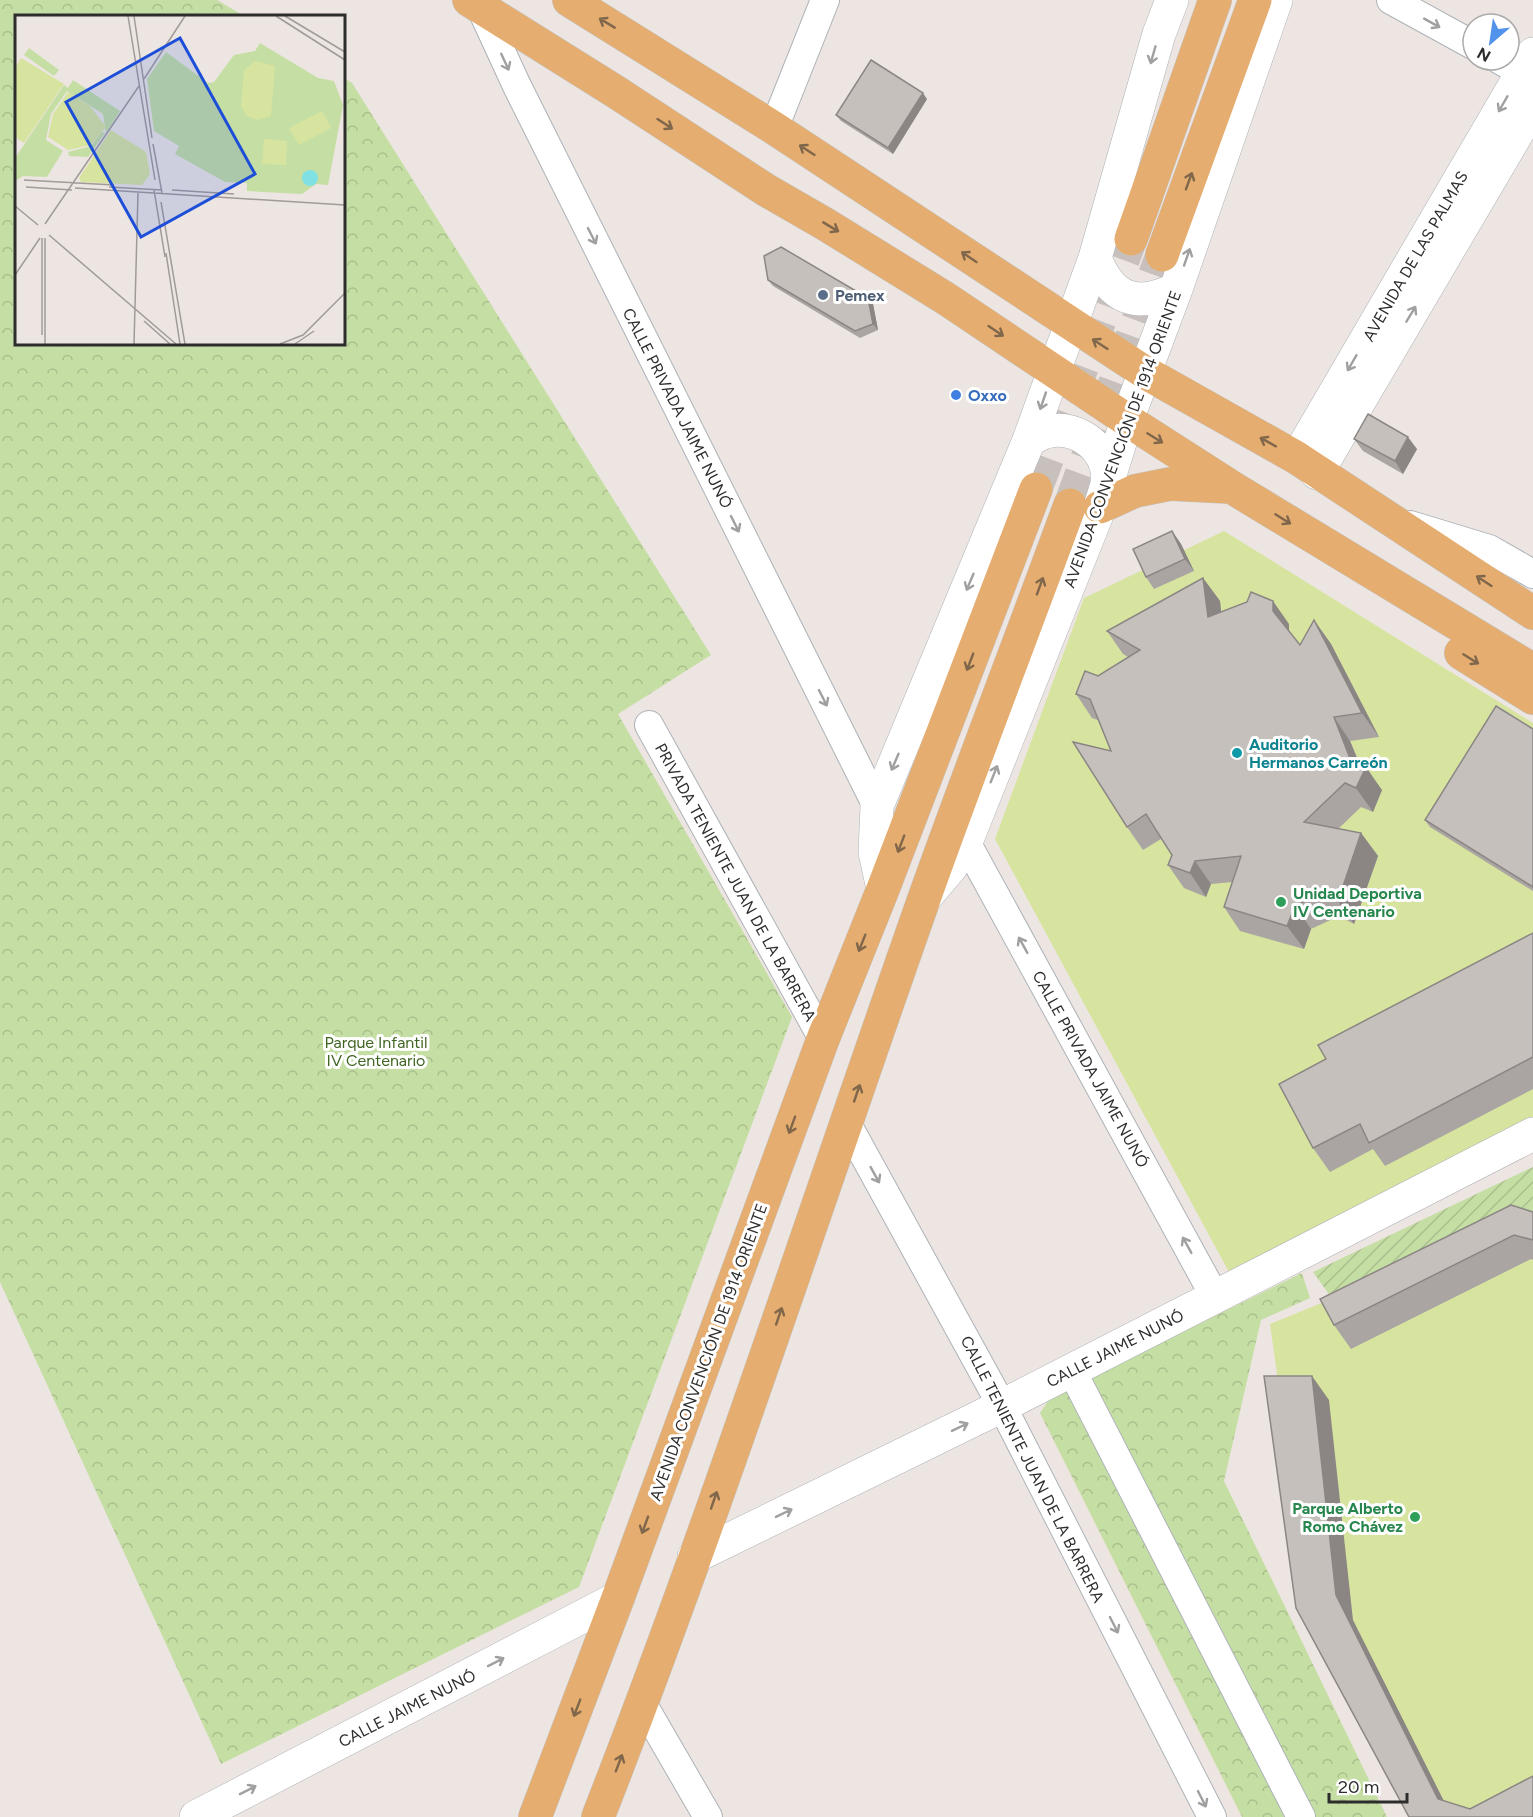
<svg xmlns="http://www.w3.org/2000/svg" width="1533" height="1817" font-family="Figtree,sans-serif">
<defs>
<pattern id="park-crowns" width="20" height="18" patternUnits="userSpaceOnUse" patternTransform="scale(1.5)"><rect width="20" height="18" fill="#c5dea3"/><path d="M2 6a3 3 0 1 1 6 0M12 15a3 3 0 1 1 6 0" fill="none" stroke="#aabf8d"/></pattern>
<pattern id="garden-furrows" width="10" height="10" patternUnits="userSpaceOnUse" patternTransform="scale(1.5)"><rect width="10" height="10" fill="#c5dea3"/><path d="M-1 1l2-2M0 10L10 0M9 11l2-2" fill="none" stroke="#aabf8d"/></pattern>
</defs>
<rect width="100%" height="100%" fill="#ede5e1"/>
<path fill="url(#park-crowns)" d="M0,0H217L244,16H16V344H344V78L352,83L711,655L618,714L792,1017L579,1587L221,1764L0,1282Z
M1302,1273L1310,1298L1261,1320L1224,1481L1387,1817H1242L1040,1413L1051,1397Z"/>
<path fill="url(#garden-furrows)" d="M1533,1167V1213L1338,1307L1313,1272Z"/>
<path fill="#d7e4a0" d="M1224,531L1533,723V1119L1230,1274L995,839L1084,598Z
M1533,1231V1817H1413L1313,1633L1270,1324L1324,1302Z"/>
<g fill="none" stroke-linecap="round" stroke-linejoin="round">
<path stroke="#c7c0bd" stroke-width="33" stroke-dasharray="33 16" stroke-linecap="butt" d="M1036,489L1131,239
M1070,505L1162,255"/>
<defs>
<path id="street" d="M1391,0L1473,45
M481,8L517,86L877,806
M1500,60L1533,78
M774,128L825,0
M1410,525L1489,549L1533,574
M649,725L823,1039
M966,842L1215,1297
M847,1124L1002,1406L1212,1817
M1071,1369L1301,1817
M642,1703L708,1817"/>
<path id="secondary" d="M1095,258C1111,299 1136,309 1176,289
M1029,440C1035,437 1041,433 1046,432C1071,425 1099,441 1106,466C1108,471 1107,479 1107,485
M1297,458L1533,54
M1317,473L1533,106
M883,889L875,852L877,806L1029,440L1095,258L1159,34L1172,0
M928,894L951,867L966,842L1100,507L1127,420L1176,289L1276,0
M694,1557L1002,1406L1533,1134
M196,1817L618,1598"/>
<path id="primary" d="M469,0L616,92L766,190L825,224L945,298L1127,420L1233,488L1533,670
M569,0L774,128L1146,373L1297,458L1533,613
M1131,239L1215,0
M1162,255L1255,0
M1100,507L1135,491L1170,484L1229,487
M1461,653L1533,698
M535,1817L618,1598L823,1039L883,889L1036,489
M598,1817C716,1515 816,1205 924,899C971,767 1022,636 1070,505"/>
</defs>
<use href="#street" stroke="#adb2b8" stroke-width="30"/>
<use href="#secondary" stroke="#adb2b8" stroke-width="34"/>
<use href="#primary" stroke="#c4c4c4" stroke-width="34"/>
<use href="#street" stroke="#fff" stroke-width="28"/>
<use href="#secondary" stroke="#fff" stroke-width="33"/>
<use href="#primary" stroke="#e5ad6f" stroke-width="33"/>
</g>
<path fill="#aaa5a2" d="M927,99L893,154L841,121L836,115Z
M768,280L873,304L878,330L860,338L773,286Z
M1354,439L1417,449L1403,474L1363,451Z
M1172,531L1181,544L1194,571L1154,589L1146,577Z
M1203,578L1220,601L1221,612L1289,624V632L1300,645L1314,620L1331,644L1379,737L1350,741L1360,764L1382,790L1373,812L1361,807L1338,829L1361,833L1378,856L1354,924L1339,916L1311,929L1304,949L1240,931L1224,907L1233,882L1211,884L1206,897L1184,888L1168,865L1172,855L1161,839L1143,850L1127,827L1111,751L1098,720L1092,718L1076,694L1098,676L1128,657L1123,654L1107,631Z
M1533,729V891L1430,827L1425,820Z
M1533,933V1089L1385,1166L1373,1149L1330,1172L1313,1148L1326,1059Z
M1533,1212V1260L1531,1259L1351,1349L1334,1325Z"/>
<path fill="#8b8684" d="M923,93L927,99L893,154L888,148Z
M868,298L873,304L878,330L873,324Z
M1408,437L1417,449L1403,474L1395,461Z
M1172,531L1181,544L1194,571L1185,559Z
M1203,578L1220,601L1224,641L1208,617Z
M1273,601L1289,624V634L1273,611Z
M1314,620L1331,644L1379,737L1362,713Z
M1334,717L1350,741L1363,773L1366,767L1382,790L1373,812L1356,788L1351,761Z
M1361,833L1378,856L1354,924L1338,901Z
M1195,861L1211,884L1206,897L1190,873Z
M1295,906L1311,929L1304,949L1287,926Z
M1312,1376L1329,1400L1353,1620L1452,1817L1438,1799L1336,1595Z"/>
<path fill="#c6c0bc" stroke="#8b8684" stroke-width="1.5" d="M871,60L923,93L888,148L836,115Z
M781,247L868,298L873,324L855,331L768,280L764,256Z
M1368,414L1408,437L1395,461L1354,439Z
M1172,531L1185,559L1146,577L1133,549Z
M1203,578L1208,617L1247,602L1251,592L1273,601V611L1300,645L1314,620L1362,713L1334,717L1351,761L1366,767L1356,788L1345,783L1304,822L1361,833L1338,901L1323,892L1295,906L1287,926L1224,907L1241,856L1195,861L1190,873L1168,865L1172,855L1146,814L1127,827L1073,742L1111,751L1090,699L1076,694L1085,671L1098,676L1140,650L1107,631Z
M1496,706L1533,729V887L1425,820Z
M1533,933V1057L1369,1143L1360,1124L1313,1148L1279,1084L1326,1059L1318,1045Z
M1511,1205L1533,1212V1240L1514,1235L1334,1325L1320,1299Z
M1264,1376H1312L1336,1595L1438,1799L1470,1809L1533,1776V1817H1409L1296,1608Z"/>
<defs><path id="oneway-shaft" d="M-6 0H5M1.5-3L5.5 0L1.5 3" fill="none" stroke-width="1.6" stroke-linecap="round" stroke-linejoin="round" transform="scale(1.5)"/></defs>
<g stroke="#80674b">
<use href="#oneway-shaft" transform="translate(607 23) rotate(-149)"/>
<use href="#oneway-shaft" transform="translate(665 124) rotate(33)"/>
<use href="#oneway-shaft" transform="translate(807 150) rotate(-147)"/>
<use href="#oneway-shaft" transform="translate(1189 181) rotate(-70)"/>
<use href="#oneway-shaft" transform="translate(831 227) rotate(31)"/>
<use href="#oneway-shaft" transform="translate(969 257) rotate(-146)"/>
<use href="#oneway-shaft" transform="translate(996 331) rotate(34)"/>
<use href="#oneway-shaft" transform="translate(1100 344) rotate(-147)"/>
<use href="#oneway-shaft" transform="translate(1155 438) rotate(32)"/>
<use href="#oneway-shaft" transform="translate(1268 442) rotate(-151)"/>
<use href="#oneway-shaft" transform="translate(1283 519) rotate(32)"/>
<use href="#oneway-shaft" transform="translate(1484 581) rotate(-147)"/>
<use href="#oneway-shaft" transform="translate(1040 586) rotate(-70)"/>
<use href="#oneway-shaft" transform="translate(1471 659) rotate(32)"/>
<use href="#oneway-shaft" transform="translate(970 662) rotate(111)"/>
<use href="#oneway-shaft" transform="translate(901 844) rotate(111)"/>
<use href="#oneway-shaft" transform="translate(862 943) rotate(112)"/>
<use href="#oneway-shaft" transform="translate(857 1093) rotate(-71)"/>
<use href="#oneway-shaft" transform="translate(792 1125) rotate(110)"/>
<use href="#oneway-shaft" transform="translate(779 1316) rotate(-71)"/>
<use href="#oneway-shaft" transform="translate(714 1500) rotate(-71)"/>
<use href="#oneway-shaft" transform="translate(645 1525) rotate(110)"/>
<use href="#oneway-shaft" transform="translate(577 1708) rotate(111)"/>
<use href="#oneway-shaft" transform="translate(619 1763) rotate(-69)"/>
</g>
<g stroke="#a0a0a0">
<use href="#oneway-shaft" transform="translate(1432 23) rotate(29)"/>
<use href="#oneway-shaft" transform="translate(1153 55) rotate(106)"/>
<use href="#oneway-shaft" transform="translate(505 62) rotate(65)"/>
<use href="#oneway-shaft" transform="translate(1503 104) rotate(120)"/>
<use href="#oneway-shaft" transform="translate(592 236) rotate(63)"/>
<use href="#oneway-shaft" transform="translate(1187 257) rotate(-71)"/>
<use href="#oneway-shaft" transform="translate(1411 314) rotate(-59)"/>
<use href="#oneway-shaft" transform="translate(1352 363) rotate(120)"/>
<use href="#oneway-shaft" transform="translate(1043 401) rotate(109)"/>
<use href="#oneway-shaft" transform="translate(735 524) rotate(63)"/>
<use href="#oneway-shaft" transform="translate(970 582) rotate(113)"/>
<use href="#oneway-shaft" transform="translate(823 698) rotate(63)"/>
<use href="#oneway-shaft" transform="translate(895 762) rotate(113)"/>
<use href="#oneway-shaft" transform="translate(994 774) rotate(-68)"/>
<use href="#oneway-shaft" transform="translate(1023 945) rotate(-119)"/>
<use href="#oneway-shaft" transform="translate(875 1175) rotate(61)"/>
<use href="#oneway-shaft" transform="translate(1187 1245) rotate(-119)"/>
<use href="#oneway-shaft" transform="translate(960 1427) rotate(-26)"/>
<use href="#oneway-shaft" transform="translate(784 1513) rotate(-26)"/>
<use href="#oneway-shaft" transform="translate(1114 1625) rotate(63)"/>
<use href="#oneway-shaft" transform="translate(496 1662) rotate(-27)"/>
<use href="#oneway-shaft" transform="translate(248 1790) rotate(-27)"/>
<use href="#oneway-shaft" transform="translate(1202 1799) rotate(63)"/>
</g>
<circle fill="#5c6f8a" stroke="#fff" stroke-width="2" cx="823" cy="295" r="6"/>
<circle fill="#3f7fe0" stroke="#fff" stroke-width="2" cx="956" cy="395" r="6"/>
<circle fill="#0f9aa8" stroke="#fff" stroke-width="2" cx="1237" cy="753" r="6"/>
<g fill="#2e9e5b" stroke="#fff" stroke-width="2">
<circle cx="1281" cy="902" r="6"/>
<circle cx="1415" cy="1517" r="6"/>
</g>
<g text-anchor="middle" stroke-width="6" stroke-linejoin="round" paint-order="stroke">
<g font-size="16" fill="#2d2d2d" stroke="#fff">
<text transform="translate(1415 256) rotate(-60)" y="6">AVENIDA DE LAS PALMAS</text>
<text transform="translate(678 408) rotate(63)" y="6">CALLE PRIVADA JAIME NUNÓ</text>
<text transform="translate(1122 439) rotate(-70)" y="6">AVENIDA CONVENCIÓN DE 1914 ORIENTE</text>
<text transform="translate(736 882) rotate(61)" y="6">PRIVADA TENIENTE JUAN DE LA BARRERA</text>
<text transform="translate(1091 1069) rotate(61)" y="6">CALLE PRIVADA JAIME NUNÓ</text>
<text transform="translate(1115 1348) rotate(-27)" y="6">CALLE JAIME NUNÓ</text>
<text transform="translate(708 1352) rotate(-70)" y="6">AVENIDA CONVENCIÓN DE 1914 ORIENTE</text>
<text transform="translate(1033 1469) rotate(63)" y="6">CALLE TENIENTE JUAN DE LA BARRERA</text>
<text transform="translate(407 1708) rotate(-27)" y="6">CALLE JAIME NUNÓ</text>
</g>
<g font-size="16" font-weight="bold" fill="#4e5e75" stroke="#fff" text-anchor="start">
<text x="835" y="301">Pemex</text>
</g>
<g font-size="16" font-weight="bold" fill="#366cbe" stroke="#fff" text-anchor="start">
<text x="968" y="401">Oxxo</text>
</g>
<g font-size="16" font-weight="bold" fill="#0d838f" stroke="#fff" text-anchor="start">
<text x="1249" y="750">Auditorio<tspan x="1249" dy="18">Hermanos Carreón</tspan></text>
</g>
<g font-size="16" font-weight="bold" fill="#27864d" stroke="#fff" text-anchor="start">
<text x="1293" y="899">Unidad Deportiva<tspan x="1293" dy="18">IV Centenario</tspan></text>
<text x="1403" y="1514" text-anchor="end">Parque Alberto<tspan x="1403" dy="18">Romo Chávez</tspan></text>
</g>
<g font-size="16" fill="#406522" stroke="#fff">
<text x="376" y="1048">Parque Infantil<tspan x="376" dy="18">IV Centenario</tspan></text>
</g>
</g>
<g transform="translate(15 15)">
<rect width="330" height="330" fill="#ede5e1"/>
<path d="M245,28L303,63L319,66L328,90L313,170L301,169L287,179L232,176V168L210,167L160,139L164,131L139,116L132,64L151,37L193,68L199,67L219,40L240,36ZM14,33L44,55L39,61L9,40ZM58,65L105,96L91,118L88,99L52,76L36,99L31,125L48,136L32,162L8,161L0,166V143L49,70L53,73Z" fill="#c5dea3"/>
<path d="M87,117L90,118L73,142L54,141L53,137L76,131Z" fill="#c5dea3"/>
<path d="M6,43L49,69L9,128L0,122V53ZM240,46L260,51L256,101L242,105L232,101L226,91L229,55ZM53,77L75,91L91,112L76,130L53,135L33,122L38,99ZM307,96L316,113L284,130L274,113ZM96,115L131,137L135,159L127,170L66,167L64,163ZM249,124L272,126L271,150L247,149Z" fill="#d7e4a0"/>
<path d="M287 163a8 8 0 1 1 16 0a8 8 0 1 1-16 0Z" fill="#7fe1e4"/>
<path fill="none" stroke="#a09b99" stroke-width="1.5" d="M113,1L140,165M119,1L137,123M261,1L330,45M270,1L330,37M129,64L170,1M138,129L147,178M9,165L99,170M11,172L57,175M94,172L147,175M60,173L330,190M139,175L150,242M157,175L219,179M146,187L170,329M0,191L23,210M30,209L124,71M34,220L161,329M151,238L165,329M0,260L25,223M129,306L155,329M27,320V223M30,329V223M119,329L123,178M265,329L288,320L330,278M280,329L299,316"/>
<path fill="#1d4ed8" fill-opacity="0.15" stroke="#1d4ed8" stroke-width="3" d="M165,23L240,159L126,222L51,87Z"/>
<rect width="330" height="330" fill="none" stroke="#2d2d2d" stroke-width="3"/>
</g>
<g transform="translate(1491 42) rotate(209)"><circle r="28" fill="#ffffff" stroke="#ababab" stroke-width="1.5"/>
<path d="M0-4.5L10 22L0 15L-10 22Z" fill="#5192ea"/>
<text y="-9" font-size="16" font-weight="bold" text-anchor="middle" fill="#2d2d2d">N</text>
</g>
<path d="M1329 1793v9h78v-9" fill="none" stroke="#2d2d2d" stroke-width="3"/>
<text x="1338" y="1793" font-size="18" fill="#2d2d2d" stroke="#ffffff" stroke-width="4.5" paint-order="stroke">20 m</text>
</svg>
